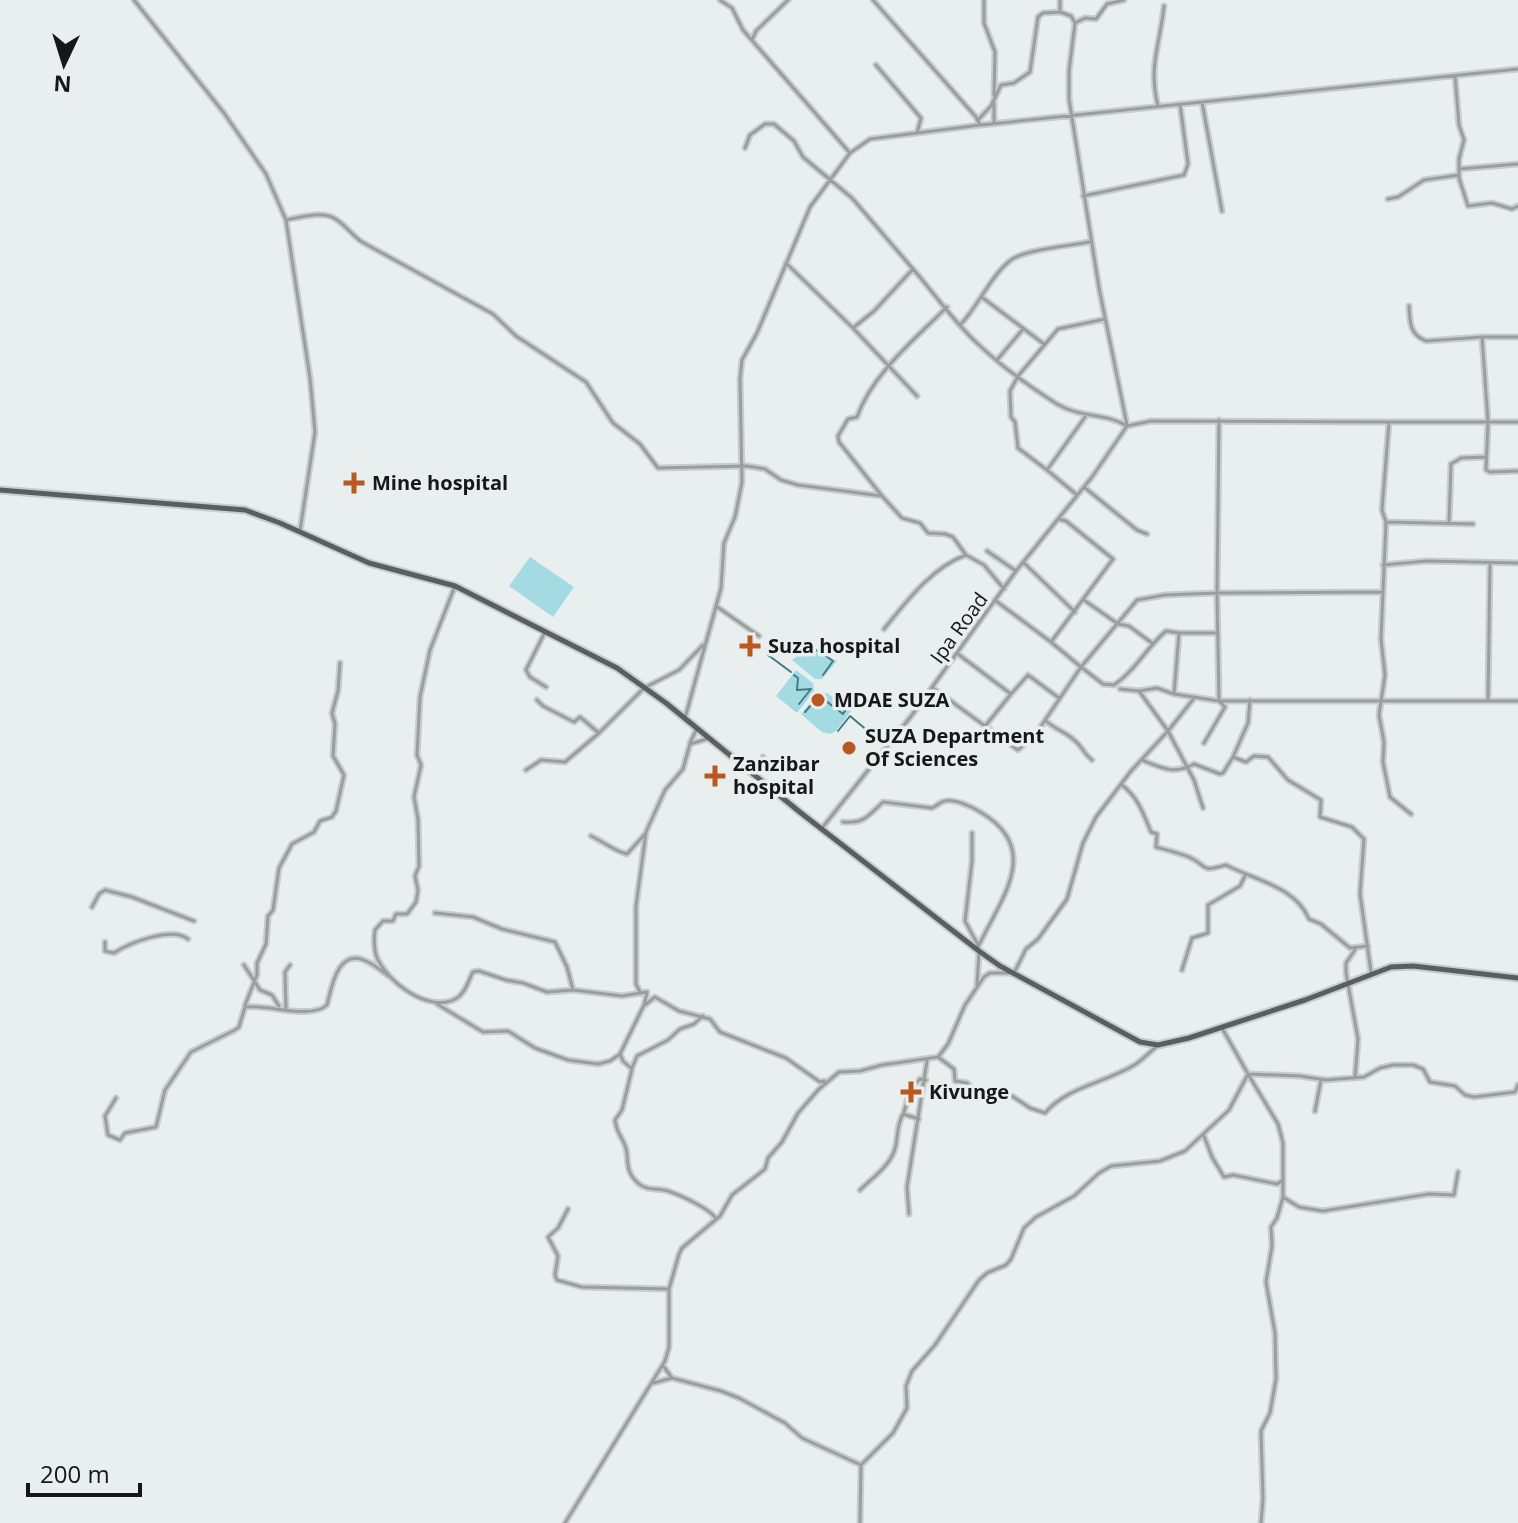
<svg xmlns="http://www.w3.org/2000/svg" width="1518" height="1523" font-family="'Open Sans',sans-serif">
<rect width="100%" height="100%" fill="#e9eeef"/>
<path fill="#a4dae2" d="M530,557L574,587L553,617L509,586Z
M809,647L837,661L822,679H815L792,660Z
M796,670L813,683L814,691L797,713L776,696Z
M827,693L851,711L836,731L830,734L822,732L801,714L818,694Z"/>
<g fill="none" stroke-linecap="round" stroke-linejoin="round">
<path stroke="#427b84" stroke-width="2" d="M808,648L819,651L833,661L823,675
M768,655L791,672
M794,675L798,678L797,690L811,689L799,704
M805,712L817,698H822L843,714L845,711L842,708
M838,731L850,716L881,742"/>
<defs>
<path id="minor" d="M134,0L224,113L266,174L286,220L310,378L315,432L300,531
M720,0L732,8L743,30L850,153
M984,0V23L995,52L994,95
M1060,0V12L1071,16L1075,23L1069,71V99L1099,288L1127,425
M1075,23L1085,18L1096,19L1107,4L1124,0
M752,40L756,31L788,0
M876,65L921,118L917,133
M1455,76L1459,125L1464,140L1459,159V178L1468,206L1492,203L1512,209L1518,206
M1202,102L1222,211
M1158,106C1148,66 1160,45 1164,6
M978,120L991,106L1001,85L1014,83L1030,72L1038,17L1043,13L1060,12
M994,123V103
M981,125L1518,69
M745,148L750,135L765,124H774L794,141L803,157L852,198L913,269
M1459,169L1518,164
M1083,196L1184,175L1188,164L1180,104
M1388,199L1398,197L1424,180L1459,175
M286,220C300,217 324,210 337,220C346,226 352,235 362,242L493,314L516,336L586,382L613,423L640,444L658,468L747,466L765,469L781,480L798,485L882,496L902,518L920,523L928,533L945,534L953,537L966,555L984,565L1004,589
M786,263L853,328L917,396
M983,298L1044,344
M1409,306C1410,322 1409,334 1426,341L1482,337L1488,422L1486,470L1490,472L1518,471
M961,324C979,305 991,275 1011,260C1023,250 1073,245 1090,242
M853,328L874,311L913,269C934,293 954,322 978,344C1001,366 1030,387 1057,404C1080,418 1107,413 1127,426
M1482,337H1518
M997,360L1023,329
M1047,470L1018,448L1015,422L1011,417L1010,391L1018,376L1058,329L1105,319
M1084,487L1137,530L1147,534
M1077,495L1047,470L1085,417
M882,496L839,442L838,436L848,419L857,417C872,374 915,339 947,307
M1058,519L1066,521L1113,559L1051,642L1081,667L1137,600L1165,595L1217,593L1219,420
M1386,522L1473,524
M1449,523L1451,464L1461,458L1486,457
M987,551L1016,571
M1023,562L1075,612
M1383,565L1427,561L1518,563
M455,586L430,650L420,697L417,755L421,765L414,797L418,819L419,866L415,876L418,890L416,902L407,914H396L393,921H383L375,930C374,938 374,948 376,955C385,981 430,1015 457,998C466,992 468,981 473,972L479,971L506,980L523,983L547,992L573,990L622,996L647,992
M1084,600L1118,624L1129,626L1152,643
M996,601L1051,642
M716,606L759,636
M884,629C906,602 932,567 966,555
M545,632L526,670L530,677L546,687
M1179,633H1218
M958,654L1011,694L1028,675L1059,698
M933,688L1018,750L1035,735L1081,667L1103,684L1114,685C1135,671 1146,648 1166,631L1179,633L1174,694
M1139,691L1157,688L1174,694L1219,701H1518
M1195,697L1168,731L1194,780L1203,808
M537,700L543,706L574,722L580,717L599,733
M1488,700L1490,563
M685,718L721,588L724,543L735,517L742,482L740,379L742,360L757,333L810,207L850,153L870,139L980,125L976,117L873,0
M1045,720C1054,729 1066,732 1074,740C1082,746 1084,754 1092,760
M986,725L1011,694
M690,743L697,728
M1204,743L1225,707L1219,701L1217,593L1382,592
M1233,757L1248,723L1250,700
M1142,760C1162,768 1174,775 1194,764L1220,774L1223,773L1233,757L1246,762L1254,756L1268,757L1288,780L1321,800L1320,817L1352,827L1364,839L1360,894L1371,972
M526,770L541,760L565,762L599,733L644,688L679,670L703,645
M751,772L763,757
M1122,785C1138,797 1144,815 1151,832L1157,834L1156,847C1167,850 1179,853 1189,857C1209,866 1198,873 1226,865C1254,880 1295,886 1309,919L1321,924L1350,948L1368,946
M1411,814L1390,797L1383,762L1384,742L1379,715L1385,675L1381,639L1386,522L1382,510L1389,422H1518
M843,822C864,824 868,816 883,802L932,808C935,807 938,804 942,802C952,797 973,807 982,813C1043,850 1000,900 978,947
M822,828L912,715L1016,571L1092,477L1127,426L1151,421L1389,422
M972,833V861L965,921L978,945
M591,836C602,841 616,852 627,854L645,834
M92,907L99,894L105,890L132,897L194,921
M435,913L473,917L502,929L555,942L567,967L573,990
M105,942V951L114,953C129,943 172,926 188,939
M244,965L260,990L272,995L279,1006
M1182,970L1192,938L1208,933V905L1240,886L1245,876
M977,985L979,952
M640,992L636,984V906L646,832L665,790L683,769L690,744L710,738
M647,993L644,1005L620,1054L623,1061L632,1069L622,1110L615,1120C616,1131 620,1134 624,1143C631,1156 622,1169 638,1183C646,1191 658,1188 668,1191C680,1195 711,1209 716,1219
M437,1004L483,1032L508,1031L535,1048L568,1060L598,1064L610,1061L620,1054
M245,1005L257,975V963L266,944L268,916L273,910L279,868L292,844L314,832L320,821L332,817L336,811L344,775L333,756L335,724L332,713L338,691L340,663
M645,1005L655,997L679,1011L710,1019L720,1032L786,1058L820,1082L824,1081
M286,1008L285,972L290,965
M1222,1028L1248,1074L1300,1076L1326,1080L1364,1077L1380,1068L1393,1065H1413L1423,1069L1430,1082L1455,1086L1465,1095L1474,1097L1515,1092L1518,1085
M938,1057L954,1069L955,1081L967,1083L978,1094L1012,1096L1030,1108L1045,1113C1068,1086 1106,1083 1136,1064C1143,1059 1150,1052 1156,1047
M632,1068L637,1056L668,1040L680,1029L694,1024L703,1016
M1355,1078L1358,1039L1346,973V963L1355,950
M116,1098L105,1116L108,1135L120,1140L125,1133L156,1127L165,1090L191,1052L235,1030L239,1027L245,1007C267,1004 310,1020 327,1005C332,984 339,946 368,962C376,966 383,972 390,977
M1315,1111L1321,1080
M904,1112L911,1087L920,1079L926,1080
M1204,1136L1212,1157L1224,1177L1233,1175L1277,1184L1283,1180
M860,1190C873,1177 892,1165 896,1145C898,1133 897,1125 903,1114L919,1119
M1283,1197L1299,1207L1323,1211L1429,1194L1454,1195L1458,1172
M568,1209L558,1228L548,1237L558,1256L555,1275L557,1280L582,1287L669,1289
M909,1214L907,1187L927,1061
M664,1367L672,1378L721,1391L739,1398L785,1423L802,1438L861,1465
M653,1383L672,1378
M565,1523L665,1361L669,1347V1289L679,1254L682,1248L720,1216L732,1195L765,1169L768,1158L782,1142L798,1113L819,1089L839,1072L860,1071L882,1065L938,1057L948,1044L965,1005L984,977L990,973H1014L1026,949L1038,939L1067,899L1083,843L1096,817L1131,771L1168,731L1139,691L1120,689
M860,1523L861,1465L893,1433L907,1408L906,1386L912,1371L935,1345L979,1280L987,1273L1006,1265L1011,1259L1024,1228L1036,1217L1074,1196L1099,1173L1111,1166L1160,1161L1185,1151L1229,1110L1248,1074L1278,1124L1283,1143V1197L1277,1218L1271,1227L1272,1246L1266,1282L1275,1333L1276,1379L1270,1413L1261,1431L1263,1499L1261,1523"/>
<path id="primary" d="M0,490L245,510L280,523L369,563L455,586L617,668L666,703L801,813L979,951L1000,966L1140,1042L1158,1045L1189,1038L1305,1000L1391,967L1413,966L1518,978"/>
</defs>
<use href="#minor" stroke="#c7cccd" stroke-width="7"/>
<use href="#primary" stroke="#c7cccd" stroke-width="9"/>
<use href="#minor" stroke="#9c9e9e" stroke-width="3"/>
<use href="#primary" stroke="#595e5e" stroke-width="5"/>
</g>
<g fill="#bb5820" stroke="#e9eeef" stroke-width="3">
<path d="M350 471h8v8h8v8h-8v8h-8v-8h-8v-8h8z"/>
<path d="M746 634h8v8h8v8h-8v8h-8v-8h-8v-8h8z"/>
<circle cx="818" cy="700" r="8"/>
<circle cx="849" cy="748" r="8"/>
<path d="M711 764h8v8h8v8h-8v8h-8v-8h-8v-8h8z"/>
<path d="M907 1080h8v8h8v8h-8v8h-8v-8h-8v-8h8z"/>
</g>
<g text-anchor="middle" stroke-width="7" stroke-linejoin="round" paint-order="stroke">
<g font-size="20" font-weight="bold" fill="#151718" stroke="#e9eeef" text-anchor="start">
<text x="372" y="490">Mine hospital</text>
<text x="768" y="653">Suza hospital</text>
<text x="834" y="707">MDAE SUZA</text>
<text x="865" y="743">SUZA Department<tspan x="865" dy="23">Of Sciences</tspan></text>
<text x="733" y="771">Zanzibar<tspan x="733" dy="23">hospital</tspan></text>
<text x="929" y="1099">Kivunge</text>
</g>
<g font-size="20" fill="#151718" stroke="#e9eeef">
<text transform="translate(959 628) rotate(-54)" y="7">Ipa Road</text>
</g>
</g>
<g transform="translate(64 64) rotate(184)" stroke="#e9eeef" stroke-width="6" paint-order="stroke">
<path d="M0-6L14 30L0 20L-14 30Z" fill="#151718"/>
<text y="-12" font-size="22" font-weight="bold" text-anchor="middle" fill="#151718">N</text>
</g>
<path d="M28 1483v12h112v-12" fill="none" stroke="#151718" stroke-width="4"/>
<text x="40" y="1483" font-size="24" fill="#151718" stroke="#e9eeef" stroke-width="6" paint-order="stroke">200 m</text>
</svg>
